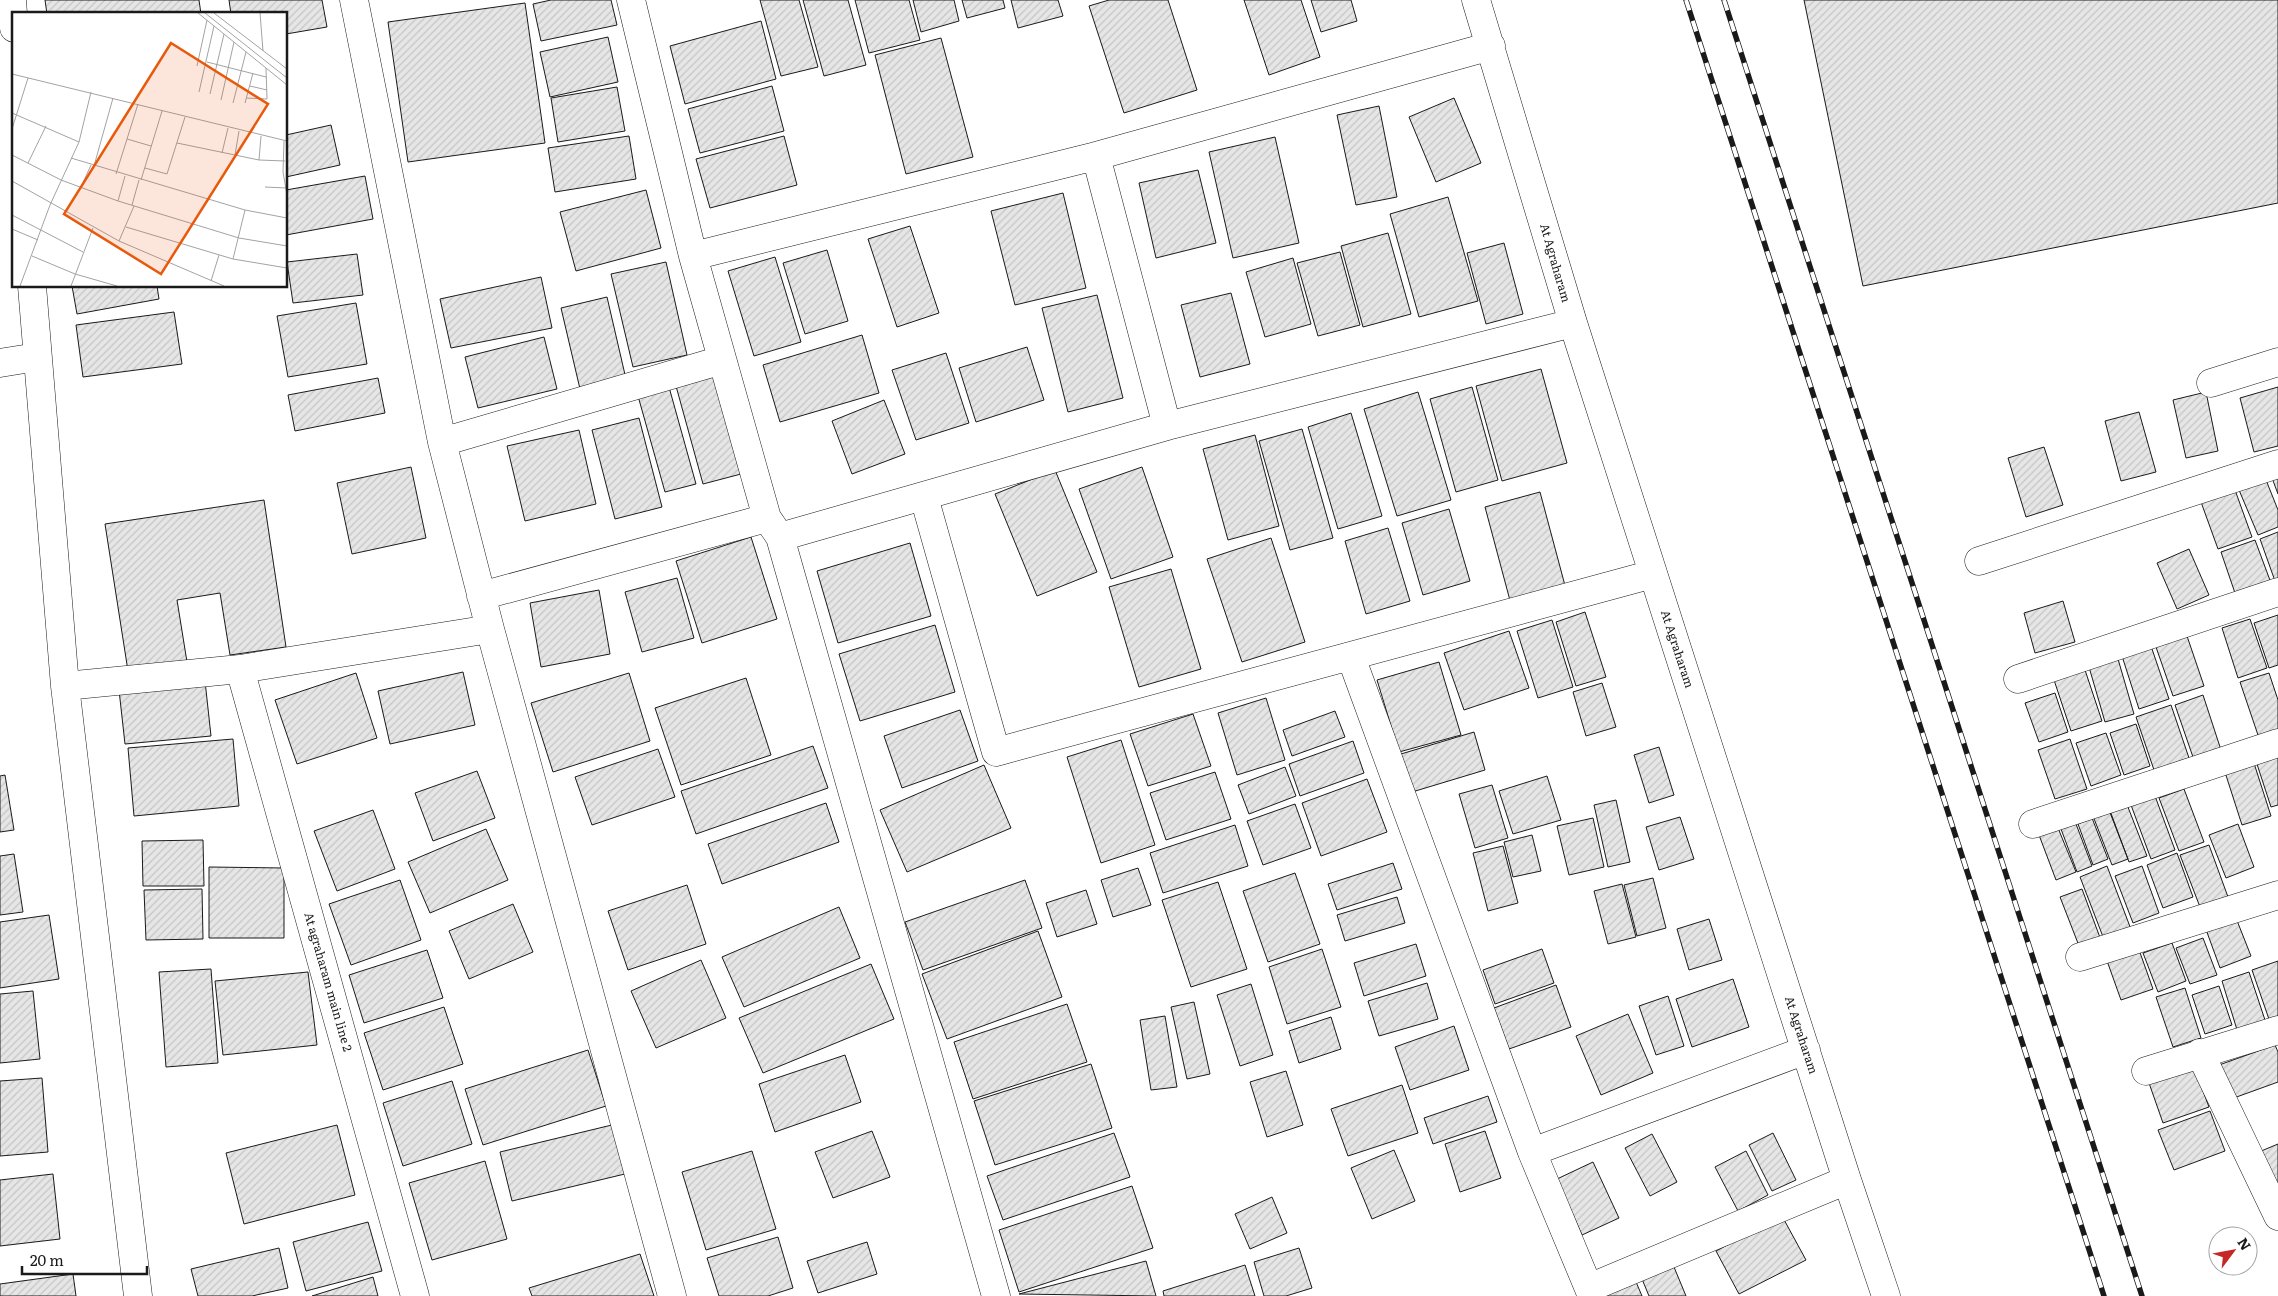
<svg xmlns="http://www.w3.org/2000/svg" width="2278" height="1296" font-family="Literata,serif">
<defs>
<pattern id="building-hatch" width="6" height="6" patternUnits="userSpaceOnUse" patternTransform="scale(1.25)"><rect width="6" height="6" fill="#e6e6e6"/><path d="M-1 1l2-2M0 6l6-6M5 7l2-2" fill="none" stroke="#c5c5c5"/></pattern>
</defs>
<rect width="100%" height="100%" fill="#fff"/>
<path fill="url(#building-hatch)" stroke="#1a1a1a" d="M45,0H199L201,14H47Z
M229,0H322L327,27L286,34V14H231Z
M551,0H611L617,25L541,41L533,4Z
M760,0H799L818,67L781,76Z
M803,0H848L866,65L824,76Z
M855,0H909L920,40L869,53Z
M913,0H954L959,21L921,32Z
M962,0H1003L1005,8L967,18Z
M1011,0H1058L1063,16L1018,28Z
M1109,0H1168L1197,90L1124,113L1089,6Z
M1244,0H1301L1320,57L1269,75Z
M1311,0H1351L1357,21L1321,32Z
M1804,0H2278V203L1863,286Z
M525,3L545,143L408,162L388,22Z
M761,21L776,79L685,104L670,46Z
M608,37L618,82L550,97L540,52Z
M941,38L973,157L906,174L875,55Z
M772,86L784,131L700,153L688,109Z
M617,87L625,131L558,142L551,98Z
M1454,98L1481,163L1436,182L1409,117Z
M1379,106L1397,197L1356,205L1337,115Z
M331,125L340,165L286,177V135Z
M629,136L636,179L555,192L548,148Z
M784,136L797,185L710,208L696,159Z
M1275,137L1299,243L1233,258L1209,152Z
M1198,170L1216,243L1156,258L1139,183Z
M365,176L373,219L286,235V190Z
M646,190L661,248L576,271L560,212Z
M1063,193L1086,288L1015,305L991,211Z
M1448,197L1478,301L1419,317L1390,214Z
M910,226L939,313L897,327L868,239Z
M1388,233L1411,314L1363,327L1341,246Z
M1504,243L1523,314L1486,324L1467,253Z
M827,250L848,321L805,334L783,263Z
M1340,252L1360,325L1318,336L1297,263Z
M357,254L363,295L293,303L287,262Z
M775,257L801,342L754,356L728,271Z
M1293,258L1311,324L1265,337L1246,272Z
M666,262L687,355L633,367L611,274Z
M541,277L552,328L451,348L440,299Z
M72,286H157L159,299L77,314Z
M1231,293L1250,364L1200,377L1181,305Z
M1097,295L1123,398L1068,412L1042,308Z
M607,297L626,379L580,389L561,308Z
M356,303L367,364L288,377L277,316Z
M174,312L182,364L83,377L76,325Z
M862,335L879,393L780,422L763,365Z
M544,337L557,389L478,408L465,357Z
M1027,347L1044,400L976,422L959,368Z
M946,353L969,423L916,440L892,370Z
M1541,369L1567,463L1502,481L1476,386Z
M715,376L741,474L703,484L676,386Z
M378,378L385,413L295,431L288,395Z
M669,387L696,484L665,492L638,396Z
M1472,387L1498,480L1456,492L1430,399Z
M2278,387V446L2254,452L2240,398Z
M1418,392L1451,500L1397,516L1364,409Z
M2206,392L2218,451L2186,458L2173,400Z
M884,400L905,454L852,474L832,421Z
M2139,412L2156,472L2121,481L2105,421Z
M1351,413L1382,516L1338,529L1308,427Z
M639,418L662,507L615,519L592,430Z
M1302,429L1333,538L1290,550L1259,441Z
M579,430L596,504L525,521L507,446Z
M1255,435L1279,526L1228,540L1203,449Z
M2044,447L2063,505L2026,517L2008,458Z
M411,467L426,538L352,554L337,483Z
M1142,467L1173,557L1111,579L1079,489Z
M1055,470L1097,572L1037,596L995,494Z
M2278,476V494L2272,478Z
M2266,480L2278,510V527L2258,535L2239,490Z
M2235,490L2252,537L2218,549L2201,502Z
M1540,492L1567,593L1512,608L1485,507Z
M264,500L286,647L230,655L220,593L177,600L187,662L128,671L105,524Z
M1449,509L1470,581L1423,595L1402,523Z
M1388,528L1410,601L1366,614L1345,541Z
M2278,532V580L2275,581L2260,539Z
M751,537L777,619L702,643L676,561Z
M1271,538L1305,642L1242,662L1207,559Z
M2255,540L2271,583L2236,596L2221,552Z
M910,543L931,616L838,643L817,571Z
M2189,549L2209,595L2177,609L2157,563Z
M1171,569L1201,669L1139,687L1109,587Z
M677,578L694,638L642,652L625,592Z
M599,590L610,654L541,667L530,603Z
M2063,601L2075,642L2035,653L2024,613Z
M1585,612L1606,677L1576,686L1556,622Z
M2278,615V665L2269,668L2254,623Z
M2250,619L2267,668L2238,678L2222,628Z
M1552,620L1573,687L1538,698L1517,631Z
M935,625L955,692L860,721L839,654Z
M1509,631L1529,688L1464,710L1444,653Z
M2187,636L2204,686L2173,696L2156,647Z
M2151,646L2169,699L2139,709L2122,656Z
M2118,659L2134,714L2105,722L2089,667Z
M1439,662L1461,735L1399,752L1377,680Z
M2085,670L2102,721L2071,731L2054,680Z
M463,672L475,725L390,744L378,691Z
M356,673L377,738L297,764L275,700Z
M629,673L650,741L553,772L531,703Z
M2269,673L2278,700V735L2260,741L2240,682Z
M746,678L771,755L681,785L655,708Z
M205,681L211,736L125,744L119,690Z
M1602,683L1616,727L1586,736L1573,692Z
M2055,693L2068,732L2039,742L2025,703Z
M2203,695L2221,750L2194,760L2175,705Z
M1266,698L1285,760L1237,775L1218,713Z
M2171,705L2189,758L2154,770L2136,717Z
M960,710L978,761L902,788L884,736Z
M1335,711L1345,737L1292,756L1283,730Z
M1193,714L1211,766L1148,786L1130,734Z
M2136,724L2150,766L2124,775L2110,733Z
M1474,732L1485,770L1412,792L1401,754Z
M2106,733L2121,775L2091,786L2076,743Z
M233,739L239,806L134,816L128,748Z
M2070,739L2087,789L2055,799L2038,750Z
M1121,740L1155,845L1101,863L1067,757Z
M1353,741L1364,773L1300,796L1289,764Z
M813,746L828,788L696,834L681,791Z
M1659,747L1674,795L1649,803L1634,755Z
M658,749L675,797L592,825L575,777Z
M2278,751V805L2271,807L2255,758Z
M2252,757L2271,816L2242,825L2223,766Z
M984,765L1011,828L907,872L880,810Z
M1285,767L1296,796L1249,814L1238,785Z
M477,771L495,818L433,841L415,793Z
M1215,772L1231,819L1166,840L1150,793Z
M5,775L14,830L0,832V776Z
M1547,776L1561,820L1513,834L1499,791Z
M1367,779L1387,832L1321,856L1302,803Z
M1492,785L1508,838L1475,848L1459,794Z
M2184,789L2204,842L2179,851L2159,798Z
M2155,796L2175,850L2151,859L2131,805Z
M1616,800L1630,862L1608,867L1594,805Z
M2126,802L2147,856L2129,862L2109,808Z
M826,803L839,842L722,884L708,844Z
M1295,804L1311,848L1263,865L1247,821Z
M373,810L395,869L337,891L314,831Z
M2109,810L2128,859L2112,865L2093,816Z
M1680,817L1694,859L1659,870L1646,827Z
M1593,818L1604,867L1569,875L1557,826Z
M2092,818L2108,859L2093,865L2078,824Z
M2076,824L2092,866L2077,872L2061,829Z
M2238,824L2254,867L2226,878L2209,835Z
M1235,825L1248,866L1163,893L1150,853Z
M2058,828L2076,872L2056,880L2039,835Z
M486,829L508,880L430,913L408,862Z
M1532,835L1541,871L1513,877L1504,842Z
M203,840L204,886H143L142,841Z
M2209,845L2228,897L2200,907L2180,855Z
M1503,846L1518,903L1488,911L1473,853Z
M2177,853L2193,897L2163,908L2147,865Z
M14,854L23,912L0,915V856Z
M1393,863L1402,889L1337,910L1328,884Z
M2107,866L2132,932L2105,942L2080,877Z
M2142,866L2159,913L2133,923L2115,876Z
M209,867L284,868V938H209Z
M1138,868L1151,905L1113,917L1101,880Z
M1295,873L1320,944L1268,962L1243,891Z
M1653,878L1666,928L1637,936L1624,885Z
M400,880L421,940L351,965L329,904Z
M1025,880L1042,928L923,970L905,922Z
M1218,882L1247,969L1191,987L1162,900Z
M1622,884L1636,937L1608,944L1594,891Z
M687,885L706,944L628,970L608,911Z
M202,889L203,939L146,940L144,890Z
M2082,889L2102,943L2081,951L2060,897Z
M1086,890L1097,924L1057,937L1046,903Z
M1397,897L1405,923L1345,941L1337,915Z
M513,904L533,952L469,979L449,931Z
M839,907L860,958L744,1007L722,957Z
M2234,913L2251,956L2220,968L2204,924Z
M49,915L59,979L0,988V922Z
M1709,919L1722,960L1689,970L1677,929Z
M1038,931L1062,997L947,1039L922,974Z
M2203,938L2217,975L2190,984L2176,948Z
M2172,943L2186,981L2158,992L2143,953Z
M1416,944L1426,976L1364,996L1354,963Z
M2138,947L2153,989L2121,1000L2106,958Z
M1322,949L1341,1007L1287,1024L1269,967Z
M1542,949L1554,983L1495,1004L1483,970Z
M427,950L443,998L364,1023L349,975Z
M701,960L726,1018L656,1048L631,991Z
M2278,961V1023L2271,1025L2252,970Z
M871,964L894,1019L763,1073L739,1018Z
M211,969L218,1063L166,1067L159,972Z
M308,972L317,1045L223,1055L215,981Z
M2249,972L2266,1023L2238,1033L2222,981Z
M1733,979L1749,1027L1692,1047L1676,999Z
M1427,983L1438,1019L1379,1036L1368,1001Z
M1251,984L1273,1055L1240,1066L1217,995Z
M1556,985L1571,1027L1509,1049L1494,1008Z
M2219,986L2232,1025L2205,1034L2192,995Z
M2185,988L2201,1038L2173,1047L2156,997Z
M33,991L40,1059L0,1063V994Z
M1668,996L1684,1046L1656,1055L1639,1006Z
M1194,1002L1210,1074L1187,1079L1171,1007Z
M1067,1004L1087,1062L973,1099L954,1042Z
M444,1007L463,1064L383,1090L364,1033Z
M1628,1014L1653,1073L1601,1095L1576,1036Z
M1165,1016L1177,1087L1151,1090L1140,1020Z
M1331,1017L1341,1049L1299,1063L1289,1031Z
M1454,1026L1469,1070L1410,1090L1395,1047Z
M2275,1045L2278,1052V1082L2231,1099L2219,1065Z
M588,1050L606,1106L483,1145L465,1089Z
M845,1055L861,1102L775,1132L759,1084Z
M1091,1064L1112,1128L995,1165L974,1101Z
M2194,1067L2209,1107L2163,1123L2149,1083Z
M1286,1071L1303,1125L1267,1137L1250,1082Z
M42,1078L48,1152L0,1156V1081Z
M452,1081L472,1144L403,1166L383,1103Z
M1402,1085L1418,1133L1348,1156L1331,1109Z
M1488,1096L1497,1122L1433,1144L1424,1118Z
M2210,1111L2225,1151L2174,1170L2158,1130Z
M616,1124L629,1173L512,1201L500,1152Z
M337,1125L355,1195L244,1224L226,1153Z
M872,1131L890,1177L833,1198L815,1152Z
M1485,1131L1501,1178L1460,1192L1445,1144Z
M1114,1133L1130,1177L1003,1220L987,1176Z
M1773,1133L1796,1180L1772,1191L1749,1145Z
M1652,1134L1677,1182L1650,1196L1625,1148Z
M2278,1144V1187L2254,1154Z
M1394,1150L1415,1201L1372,1219L1351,1168Z
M752,1151L776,1229L706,1250L682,1172Z
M1746,1151L1768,1195L1738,1211L1715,1167Z
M485,1161L507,1239L432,1260L409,1183Z
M1593,1162L1619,1218L1582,1235L1557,1179Z
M53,1174L60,1239L0,1246V1180Z
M1132,1186L1153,1248L1019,1292L999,1230Z
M1272,1197L1287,1233L1250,1249L1235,1214Z
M1782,1216L1806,1260L1739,1294L1716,1251Z
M368,1222L382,1271L306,1291L293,1242Z
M778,1237L793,1288L768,1296H719L707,1258Z
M867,1242L877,1274L818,1293L807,1261Z
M279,1248L288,1288L252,1296H198L191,1269Z
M1299,1248L1312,1288L1286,1296H1264L1254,1262Z
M640,1254L654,1296H532L529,1288Z
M1146,1261L1156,1296L1019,1294Z
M1245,1265L1255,1296H1164L1163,1291Z
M1674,1267L1686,1296H1649L1642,1279Z
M73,1274L76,1296H0V1284Z
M373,1277L378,1296H312Z
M1636,1282L1642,1296H1603Z"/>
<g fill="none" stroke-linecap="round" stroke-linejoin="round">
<defs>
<path id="minor" d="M12,0L14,28
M354,0L442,442L490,629L672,1296
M631,0L693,256L767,518L780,537L996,1296
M1476,0L1573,323L1847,1180L1886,1296
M1096,156L1167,426
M693,256L1096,156L1491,46
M32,286L65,686L138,1296
M0,363L37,357
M2211,383L2278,362
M442,442L722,360
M924,497L996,752L1653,574
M780,537L1167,426L1573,323
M1979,561L2278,464
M481,596L767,518
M1351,657L1532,1152L1592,1296
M240,669L415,1296
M2018,679L2278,592
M65,686L240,669L490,629
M2033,824L2278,743
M2080,957L2278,895
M2200,1053L2278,1216
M2146,1071L2278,1030
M1532,1152L1806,1050
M1589,1288L1847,1180"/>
</defs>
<use href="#minor" stroke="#1a1a1a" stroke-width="29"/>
<use href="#minor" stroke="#fff" stroke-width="28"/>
<defs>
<path id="rail" d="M1686,0L2104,1296
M1724,0L2142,1296"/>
</defs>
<use href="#rail" stroke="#1a1a1a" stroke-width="5.5"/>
<use href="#rail" stroke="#fff" stroke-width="4" stroke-dasharray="11" stroke-linecap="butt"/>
</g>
<g text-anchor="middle" stroke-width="4" stroke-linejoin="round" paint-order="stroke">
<g font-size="12" fill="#1a1a1a" stroke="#fff">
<text transform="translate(1555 263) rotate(74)" y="4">At Agraharam</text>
<text transform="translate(1677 649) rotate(72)" y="4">At Agraharam</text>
<text transform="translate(328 982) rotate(74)" y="4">At agraharam main line 2</text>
<text transform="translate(1801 1035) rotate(72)" y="4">At Agraharam</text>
</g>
</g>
<g transform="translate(12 12)">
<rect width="275" height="275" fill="#fff"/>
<path fill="none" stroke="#a3a3a3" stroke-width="1" d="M186,1L275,73M193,1L275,66M202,1L275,57M248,1L251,39M195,50L254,65M185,54L195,8M0,62L275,129M238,74L255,78M187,80L202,14M198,82L212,22M234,86L255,87L254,56M209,88L222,30M221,91L234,40M233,91L241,61M0,101L67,130M0,117L16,66M115,127L139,134M272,129L271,160L275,183M165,131L247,148L273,149M210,141L216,116M0,143L49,168L106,189L227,226L275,234M223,143L227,119M59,146L233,198L275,206M247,148L249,124M16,151L34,114M82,154L101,86M133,156L155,162L173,105M104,162L126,92M129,168L150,99M0,169L107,229L212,274M69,175L79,153M253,175L275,176M106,189L113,164M120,193L127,168M0,203L71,240M114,215L221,247L275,256M0,217L26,228M107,229L122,194M20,244L63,262L105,274M221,247L233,198M199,269L207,243M8,274L38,193L67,130L79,80M59,274L81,216"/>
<path fill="#e8590c" fill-opacity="0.15" stroke="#e8590c" stroke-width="2.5" d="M159,31L256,92L149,262L52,202Z"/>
<rect width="275" height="275" fill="none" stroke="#1a1a1a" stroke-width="2.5"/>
</g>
<g transform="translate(2233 1251) rotate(58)"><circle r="24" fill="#ffffff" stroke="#a3a3a3"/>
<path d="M0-4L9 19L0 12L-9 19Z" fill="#c62828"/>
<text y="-8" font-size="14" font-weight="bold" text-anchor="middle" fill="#1a1a1a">N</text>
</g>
<path d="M22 1266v8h125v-8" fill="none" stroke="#1a1a1a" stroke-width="2.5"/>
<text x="30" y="1266" font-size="15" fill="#1a1a1a" stroke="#ffffff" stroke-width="4" paint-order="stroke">20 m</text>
</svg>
